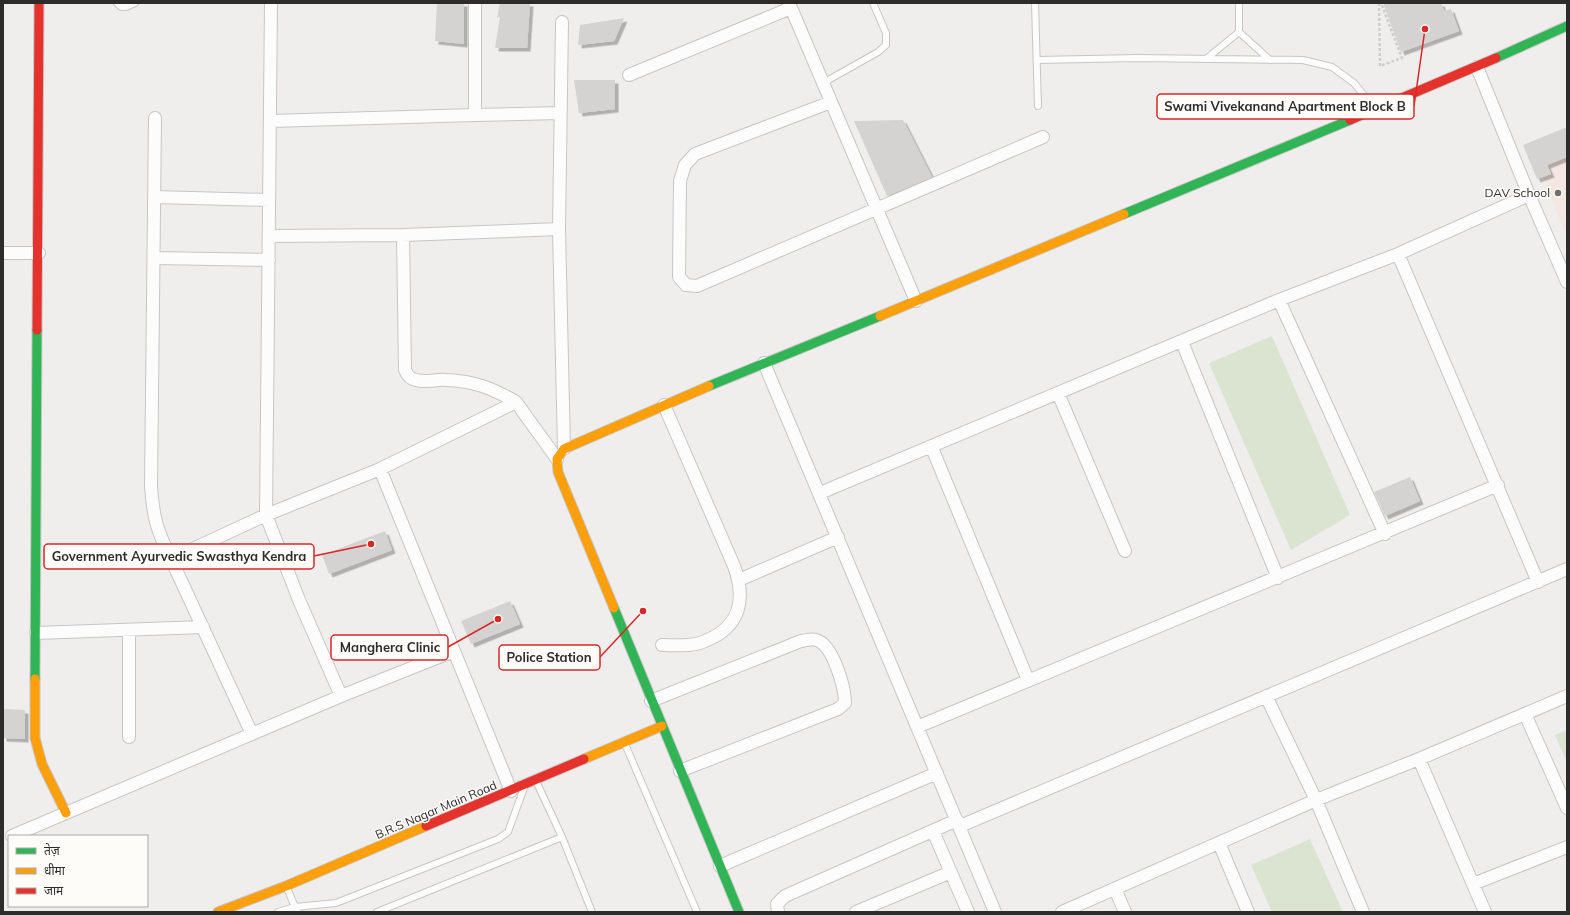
<svg xmlns="http://www.w3.org/2000/svg" width="1570" height="915" font-family="Mulish,'Noto Sans Devanagari',sans-serif">
<defs>
<filter id="shadow"><feDropShadow dx="3.5" dy="3.5" stdDeviation="0" flood-color="#0004"/></filter>
</defs>
<rect width="100%" height="100%" fill="#efeeec"/>
<path fill="#f4e6e0" d="M1567,135V237L1532,149Z"/>
<path fill="#dbe4d0" d="M1272,336L1350,515L1291,550L1209,363Z
M1567,730V762L1555,735Z
M1310,839L1343,912H1272L1251,865Z"/>
<path fill="#d4d3d2" filter="url(#shadow)" d="M437,3H464V44L435,41Z
M500,3H530L527,48H495L500,17L497,18Z
M1383,3H1441L1444,11L1451,9L1459,31L1401,52Z
M624,18L614,41L578,45L580,25Z
M574,80H615V109L579,113Z
M903,120L932,177L887,196L854,121Z
M1567,127V157L1547,165L1551,174L1537,179L1523,145Z
M1410,477L1420,501L1385,516L1374,492Z
M385,531L392,550L329,574L322,555Z
M510,601L520,624L471,644L461,621Z
M3,709L25,710V739L3,738Z"/>
<g fill="none" stroke-linecap="round" stroke-linejoin="round">
<defs>
<path id="lane" d="M117,3L121,7H126L135,3
M1035,3L1038,106
M1239,3V32L1270,60
M1206,59L1239,32
M1037,60L1137,58L1303,60L1332,67L1354,83L1375,109
M823,83L878,52L886,45V33L873,3
M625,744L697,912
M536,781L562,837L592,912
M287,888L295,907L336,903L498,839L508,832L524,788
M278,912L295,907L298,912
M377,912L562,837"/>
<path id="street" d="M271,3L266,515L299,600L341,696
M789,3L916,301
M562,22L559,229L564,449
M1477,67L1529,195L1567,282
M629,75L791,8
M831,102L695,154L685,165L680,181L679,277L686,285L697,286L1043,137
M475,115L560,113
M155,118L151,486C153,517 157,531 171,559L266,515L380,469
M270,121L475,115V3
M154,197L269,200
M403,235L405,370C407,375 410,379 416,380C425,383 437,379 446,380C474,381 492,388 516,402
M270,236L403,235L559,229
M3,253H39
M1398,254L1538,582
M154,258L269,260
M1279,300L1385,534
M1182,342L1278,578
M764,363L995,912
M1058,393L1125,551
M932,448L1028,680
M820,493L1279,300L1398,254L1529,195
M171,559L252,734
M739,580L838,537
M36,633L203,627
M662,645C676,645 692,647 705,641C741,627 746,599 734,566L664,405
M1266,696L1316,800L1363,912
M651,701L801,641C805,641 812,638 816,640C833,644 845,688 845,703L838,709L680,771
M1525,714L1567,808
M917,727L1498,485
M129,737V630
M1419,759L1485,912
M511,791L380,469L516,402L557,459
M960,826L1567,569
M933,831L968,912
M12,836L341,696L454,651
M1219,843L1248,912
M720,866L937,773
M1473,884L1567,847
M1115,889L1125,912
M778,912L777,904L785,896L957,820
M856,912L951,872
M1062,912L1316,800L1419,759L1567,696"/>
<path id="fast" d="M1496,58L1567,26
M1124,214L1350,120
M709,386L880,316
M614,608L739,912
M35,679L37,330"/>
<path id="slow" d="M880,316L1124,214
M614,608L558,472L557,459L564,449L709,386
M35,679V738L42,764L66,813
M584,759L662,726
M218,912L286,886L426,826"/>
<path id="jam" d="M1350,120L1496,58
M37,330L39,3
M426,826L584,759"/>
</defs>
<use href="#lane" stroke="#c6c6c4" stroke-width="8"/>
<use href="#street" stroke="#c6c6c4" stroke-width="14"/>
<use href="#fast" stroke="#c6c6c4" stroke-width="11"/>
<use href="#slow" stroke="#c6c6c4" stroke-width="11"/>
<use href="#jam" stroke="#c6c6c4" stroke-width="11"/>
<path stroke="#cececd" stroke-width="2.5" stroke-dasharray="3 2" stroke-linecap="butt" d="M1379,3L1380,66L1402,58L1381,3"/>
<use href="#lane" stroke="#fdfcfc" stroke-width="6"/>
<use href="#street" stroke="#fdfcfc" stroke-width="12"/>
<use href="#fast" stroke="#30b455" stroke-width="9"/>
<use href="#slow" stroke="#ff9f0a" stroke-width="9"/>
<use href="#jam" stroke="#e5322d" stroke-width="9"/>
</g>
<circle fill="#71706f" stroke="#fefcf8" stroke-width="1.5" cx="1558" cy="193" r="4"/>
<g text-anchor="middle" stroke-width="3" stroke-linejoin="round" paint-order="stroke">
<g font-size="12" fill="#2d2c2b" stroke="#fefcf8" text-anchor="end">
<text x="1550" y="197">DAV School</text>
</g>
<g font-size="12" fill="#2d2c2b" stroke="#fefcf8">
<text transform="translate(436 810) rotate(-23)" y="4">B.R.S Nagar Main Road</text>
</g>
</g>
<path fill="none" stroke="#d62828" stroke-width="1.5" d="M1425 29L1414 106M371 544L314 556M498 619L448 647M643 611L600 657"/>
<g fill="#d62828" stroke="#fefcf8" stroke-width="1.5">
<circle cx="1425" cy="29" r="4"/>
<circle cx="371" cy="544" r="4"/>
<circle cx="498" cy="619" r="4"/>
<circle cx="643" cy="611" r="4"/>
</g>
<g fill="#fefcf8" stroke="#d62828" stroke-width="1.5">
<rect x="1157" y="94" width="257" height="25" rx="4"/>
<rect x="44" y="544" width="270" height="25" rx="4"/>
<rect x="331" y="635" width="117" height="25" rx="4"/>
<rect x="499" y="645" width="101" height="25" rx="4"/>
</g>
<g font-size="13" text-anchor="middle" font-weight="bold" fill="#2d2c2b">
<text x="1285" y="111">Swami Vivekanand Apartment Block B</text>
<text x="179" y="561">Government Ayurvedic Swasthya Kendra</text>
<text x="390" y="652">Manghera Clinic</text>
<text x="549" y="662">Police Station</text>
</g>
<rect width="1570" height="915" fill="none" stroke="#2d2c2b" stroke-width="8"/>
<rect x="8" y="835" width="140" height="72" fill="#fefcf8" stroke="#aaa9a6"/>
<rect x="16" y="848" width="20" height="6" fill="#30b455" stroke="#aaa9a6"/>
<text x="44" y="855" font-size="12" fill="#2d2c2b">तेज़</text>
<rect x="16" y="868" width="20" height="6" fill="#ff9f0a" stroke="#aaa9a6"/>
<text x="44" y="875" font-size="12" fill="#2d2c2b">धीमा</text>
<rect x="16" y="888" width="20" height="6" fill="#e5322d" stroke="#aaa9a6"/>
<text x="44" y="895" font-size="12" fill="#2d2c2b">जाम</text>
</svg>
